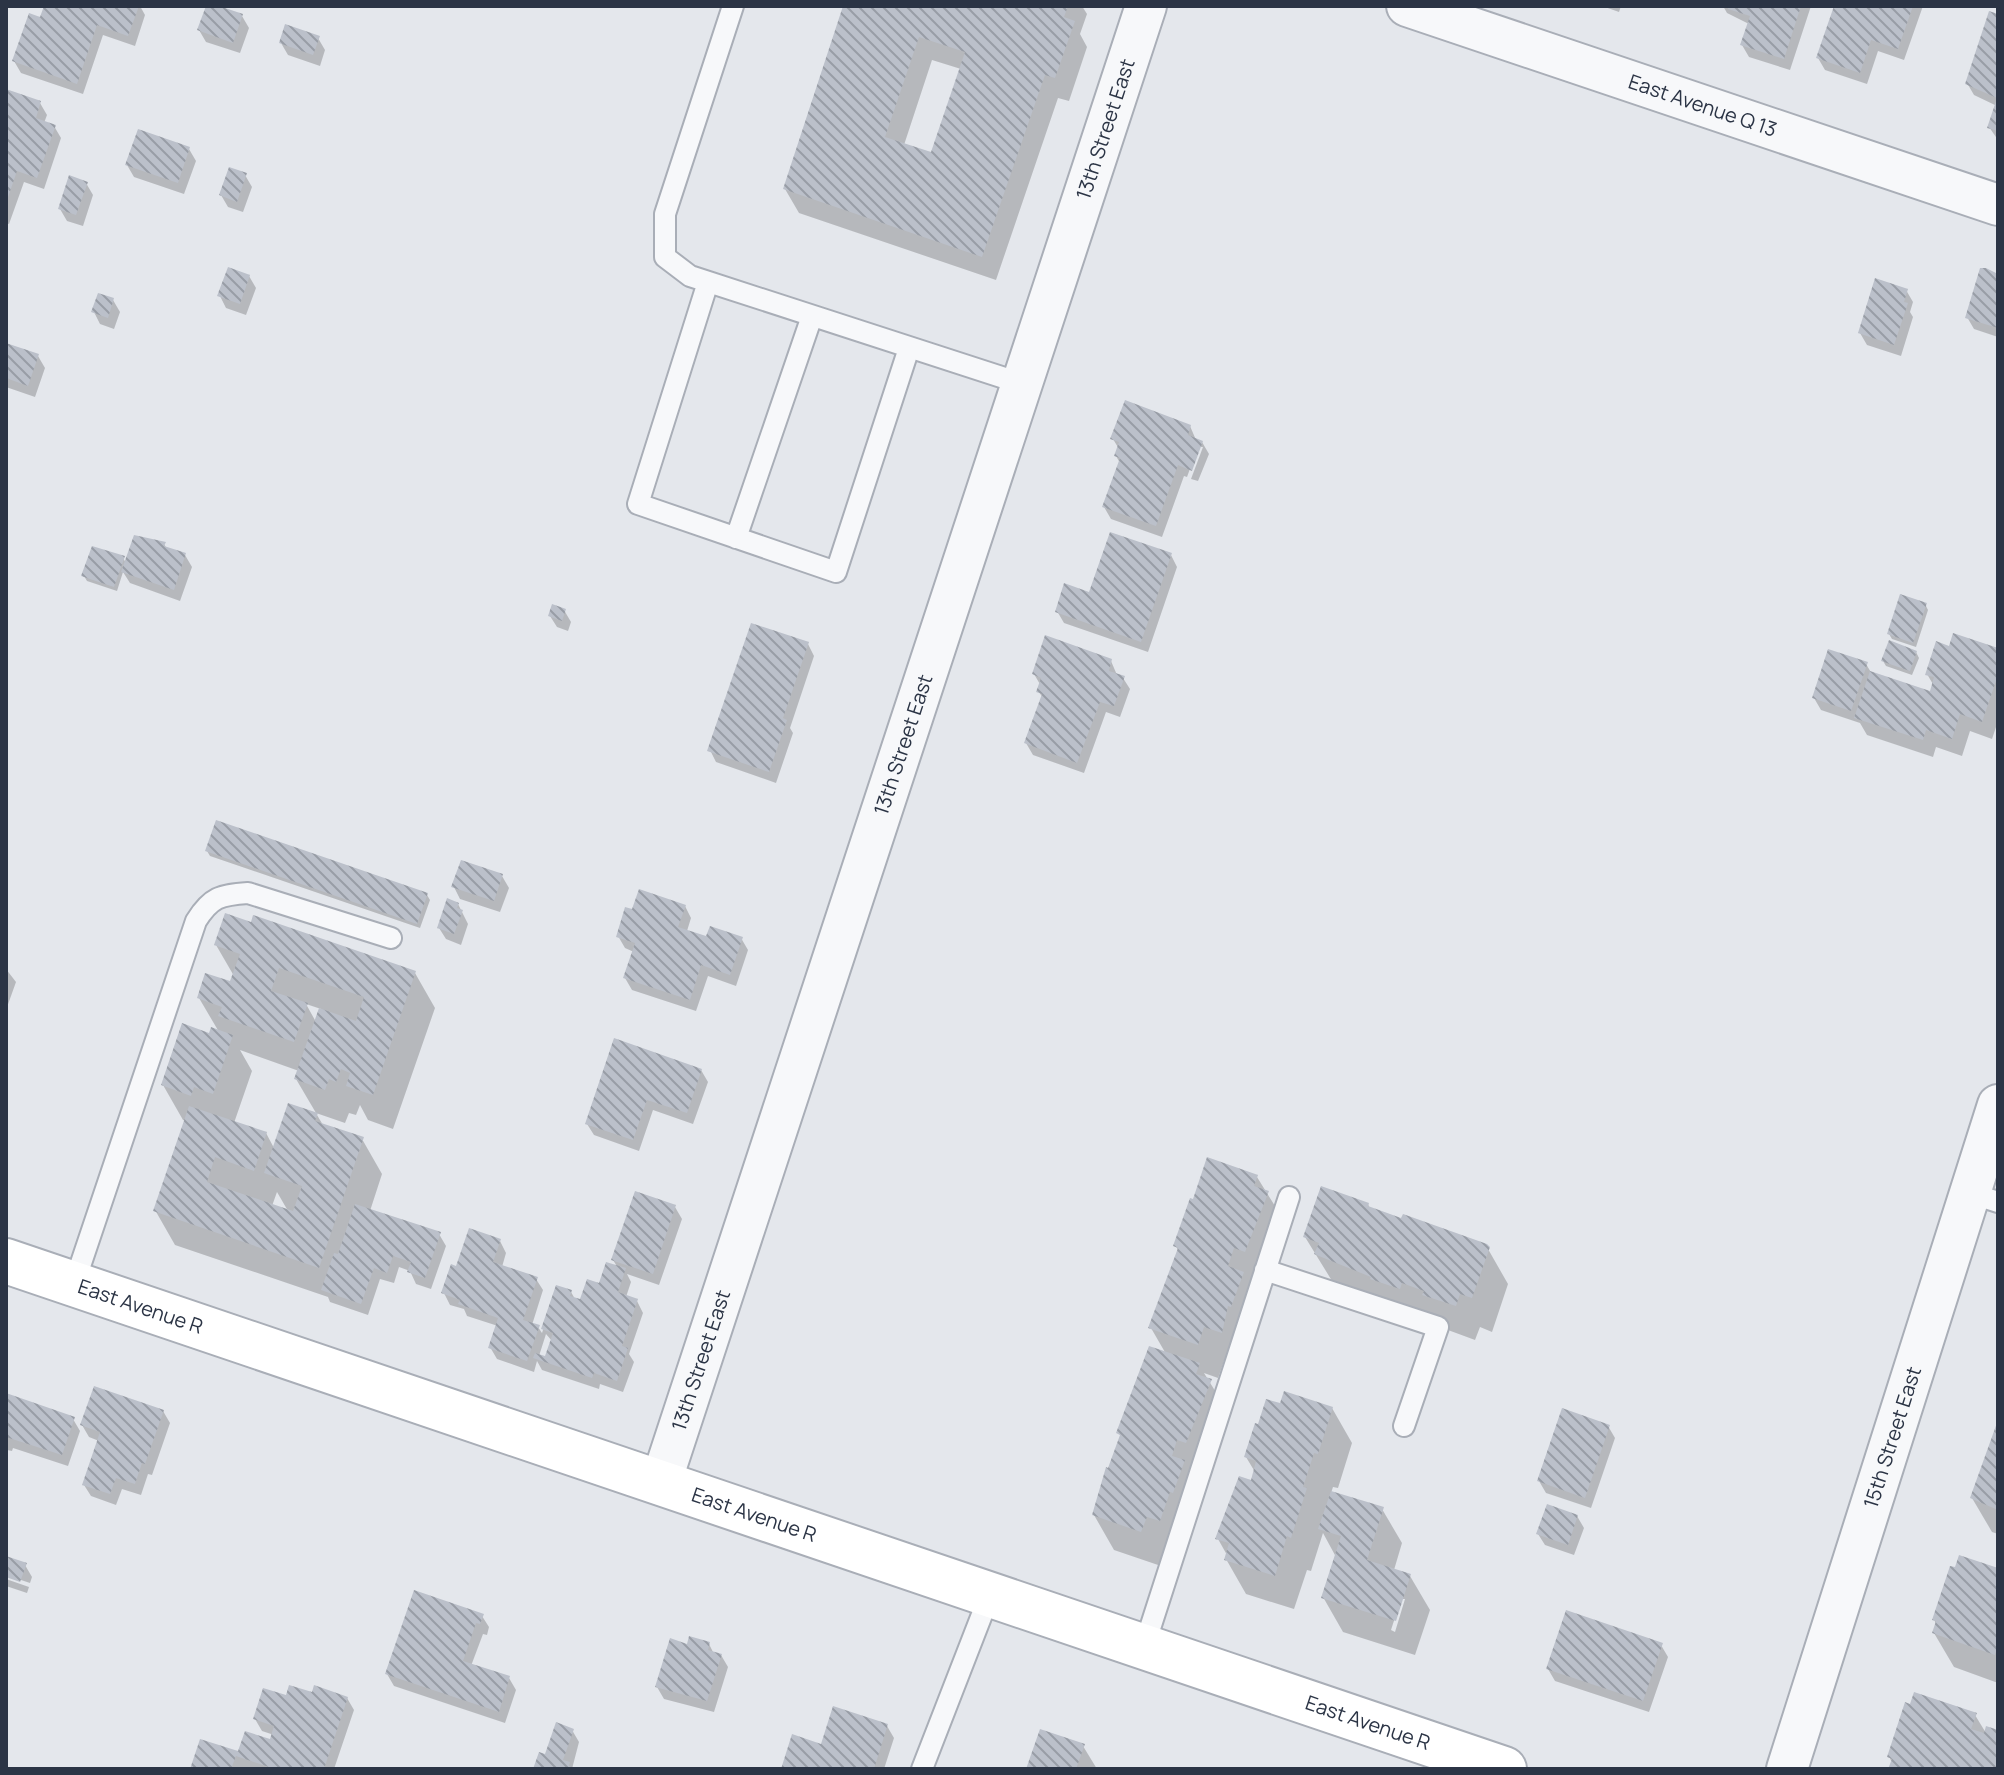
<svg xmlns="http://www.w3.org/2000/svg" width="2004" height="1775" font-family="Manrope,sans-serif">
<defs>
<pattern id="building-back-hatch" width="6" height="6" patternUnits="userSpaceOnUse" patternTransform="scale(2)"><rect width="6" height="6" fill="#bbc0ca"/><path d="M-1 5l2 2M0 0l6 6M5-1l2 2" fill="none" stroke="#989da6"/></pattern>
</defs>
<rect width="100%" height="100%" fill="#e4e7ec"/>
<path fill="#0003" fill-rule="evenodd" d="M46,6H67L76,9L77,6H140L145,15L135,46L103,35L83,94L21,73L14,61L42,20Z
M208,6L242,16L249,28L240,53L206,42L199,30Z
M849,6H1082L1087,14L1080,34L1087,47L1069,101L1058,98L996,280L799,213L785,189ZM932,60L961,69L933,155L904,145Z
M1602,6H1621L1619,12Z
M1723,6H1811L1790,70L1749,57L1742,45L1749,24L1727,13Z
M1836,6H1923L1904,60L1878,51L1867,84L1825,70L1818,58Z
M1998,16V140L1989,127L1997,106L1974,95L1967,83Z
M318,38L325,50L320,66L288,55L281,43Z
M6,91L40,103L47,115L44,123L54,126L61,138L44,189L24,182L9,224L6,223Z
M189,149L196,161L184,194L134,177L127,165Z
M245,175L252,187L243,212L228,207L221,195Z
M86,183L93,195L83,226L67,221L60,209Z
M1998,275V337L1974,329L1967,317Z
M249,276L256,288L246,315L226,308L220,296Z
M1906,290L1913,302L1910,312L1913,317L1901,356L1867,345L1860,333Z
M113,300L120,312L114,329L100,324L94,312Z
M6,345L38,356L45,368L35,397L6,387Z
M1190,426L1196,440L1202,442L1209,454L1198,481L1191,479L1203,447H1198L1187,477L1184,476L1162,537L1111,519L1104,507L1120,463L1116,456L1119,449L1113,439Z
M164,544L167,549L185,555L192,567L180,601L130,583L123,572L117,591L87,581L84,576L123,558L126,563Z
M1171,555L1177,567L1148,652L1064,623L1057,611Z
M1925,604L1928,610L1916,647L1892,639L1889,634Z
M564,610L571,622L568,631L557,627L550,616Z
M808,644L814,656L790,728L793,733L776,783L716,762L710,750Z
M1951,649L1998,650V721L1992,739L1970,731L1962,756L1936,747L1933,757L1867,735L1860,723L1821,710L1814,698L1866,664L1872,674L1931,693L1934,686L1927,674Z
M1916,652L1919,658L1912,675L1886,666L1883,661Z
M1111,661L1117,675L1123,678L1130,689L1120,717L1106,712L1084,773L1033,755L1026,743L1043,698L1039,692L1041,686L1034,674Z
M207,851L427,895L430,900L420,928L210,856Z
M502,876L509,888L500,912L460,899L454,887Z
M458,904L468,924L461,945L446,939L439,928Z
M685,906L691,918L687,931L708,938H741L748,950L736,986L708,976L696,1011L632,990L625,978L634,952L625,948L618,936L633,912Z
M216,945L415,973L435,1008L393,1129L368,1120L360,1105L356,1115L349,1113L345,1123L316,1113L296,1079L299,1071L240,1050L252,1071L234,1123L266,1133L274,1148L317,1115L323,1125L362,1139L382,1174L370,1211L439,1234L446,1246L431,1289L416,1284L410,1271L399,1267L394,1283L380,1279L368,1315L330,1302L328,1297L175,1245L155,1210L186,1121L183,1120L163,1085L211,1035L219,1032L199,998L232,984L234,976ZM306,1004L321,1009L316,1022ZM277,1192L288,1211L272,1206Z
M6,969L16,982L6,1010Z
M701,1070L708,1082L693,1124L653,1110L639,1151L594,1135L587,1124Z
M1257,1177L1288,1227L1241,1367L1224,1361L1218,1378L1204,1373L1230,1415L1220,1444L1217,1443L1194,1481L1203,1496L1180,1555L1161,1566L1114,1550L1094,1515L1121,1437L1119,1433L1166,1354L1151,1328L1179,1252L1176,1246Z
M1368,1204L1370,1209L1488,1249L1508,1284L1492,1332L1480,1327L1475,1340L1337,1289L1305,1237Z
M675,1207L682,1219L659,1285L627,1274L631,1282L626,1297L637,1301L643,1313L629,1354L634,1362L623,1392L600,1384L599,1389L542,1370L537,1361L534,1372L497,1359L490,1347L498,1326L467,1316L464,1309L450,1305L444,1293L457,1268L500,1241L506,1253L502,1267L536,1279L543,1290L532,1325L538,1327L542,1333L557,1287L571,1292L575,1299L581,1301L618,1268L613,1260ZM546,1334L552,1341L546,1359L539,1356Z
M6,1398L73,1419L80,1431L68,1466L13,1448L12,1451L7,1450Z
M1281,1405L1332,1408L1352,1443L1338,1488L1333,1487L1331,1493L1382,1509L1402,1543L1394,1570L1410,1576L1430,1610L1415,1655L1343,1632L1323,1597L1336,1557L1323,1533L1311,1571L1307,1570L1294,1609L1246,1594L1226,1559L1227,1555L1218,1539L1252,1482L1255,1472L1246,1457L1260,1426ZM1401,1599H1405L1395,1632L1391,1630Z
M163,1411L170,1423L152,1475L148,1474L141,1495L122,1489L116,1505L91,1496L84,1485L99,1441L89,1437L82,1425Z
M1998,1425V1534L1992,1532L1972,1498Z
M1608,1426L1615,1438L1591,1508L1546,1493L1539,1481Z
M1577,1516L1584,1528L1574,1555L1545,1545L1538,1534Z
M6,1558L25,1565L32,1577L30,1583L6,1575Z
M1998,1570V1683L1954,1667L1934,1633L1937,1625L1934,1620Z
M6,1579L29,1587L27,1593L6,1586Z
M482,1616L489,1627L487,1635L483,1634L471,1666L509,1678L516,1690L505,1723L394,1686L387,1674Z
M709,1644L714,1654L721,1655L728,1667L714,1712L664,1699L657,1687Z
M1661,1645L1668,1657L1649,1712L1555,1681L1548,1669Z
M313,1694L347,1698L354,1710L334,1769H248L242,1767L241,1769H192L271,1742L274,1735L262,1731L255,1719L287,1698Z
M1975,1715L1986,1733H1998V1769H1890L1892,1763L1889,1756Z
M887,1726L894,1738L884,1769H783L823,1746Z
M572,1730L579,1742L572,1769H536Z
M1083,1746L1097,1769H1028Z"/>
<path fill="url(#building-back-hatch)" fill-rule="evenodd" d="M44,6L75,7L139,6L128,36L97,25L77,84L12,61L29,13L40,17Z
M206,6H219L243,14L233,43L197,30Z
M843,6H1068L1064,17L1075,21L1055,78L1045,75L982,257L783,189ZM919,37L965,52L931,152L885,137Z
M1728,6H1801L1784,59L1740,45L1750,16L1728,9Z
M1834,6H1913L1898,49L1871,40L1860,73L1816,58Z
M1989,11L1998,14V131L1987,128L1997,98L1965,84Z
M285,24L320,36L313,55L279,43Z
M6,89L41,101L36,118L56,125L37,178L17,171L6,203Z
M138,129L190,147L178,183L125,165Z
M229,167L247,173L237,202L219,195Z
M69,175L88,182L76,215L58,209Z
M228,267L250,275L240,304L217,296Z
M1980,268H1986L1998,274V328L1965,318Z
M1875,278L1908,289L1904,302L1908,303L1894,345L1858,333Z
M98,293L114,298L108,318L91,312Z
M6,343L39,354L28,386L6,378Z
M1125,400L1191,425L1188,435L1203,441L1192,471L1178,465L1156,526L1102,507L1120,458L1114,456L1119,442L1110,439Z
M1110,532L1172,553L1141,642L1055,612L1064,583L1089,592Z
M134,535L166,542L164,546L186,553L174,590L121,572Z
M92,546L125,556L114,587L81,576Z
M1900,594L1927,603L1913,643L1887,634Z
M552,604L566,609L562,621L548,616Z
M751,623L809,642L783,718L787,720L769,772L707,751Z
M1953,633L1998,648V675L1982,722L1960,714L1952,739L1926,730L1923,740L1854,718L1870,671L1930,691L1934,677L1925,675L1936,641L1949,646Z
M1045,635L1112,659L1109,671L1125,676L1114,706L1100,702L1077,763L1024,743L1042,694L1036,692L1041,678L1032,674Z
M1889,640L1917,651L1910,671L1881,661Z
M1828,649L1868,662L1851,711L1812,698Z
M216,820L428,893L417,924L205,851Z
M461,860L503,874L494,901L451,887Z
M639,889L686,905L678,927L706,936L710,926L743,937L730,975L701,965L690,1000L623,978L635,943L616,937L625,907L632,909Z
M447,898L459,903L457,908L463,910L454,934L437,928Z
M225,913L251,922L253,915L416,971L373,1095L346,1086L350,1073L341,1069L336,1082L329,1079L325,1090L294,1079L319,1008L356,1021L364,997L279,968L271,991L308,1003L294,1042L218,1016L222,1007L197,998L205,973L230,981L240,954L214,945Z
M182,1023L209,1033L211,1027L233,1035L213,1094L194,1087L191,1096L161,1085Z
M614,1038L702,1069L687,1113L647,1100L633,1140L585,1124Z
M288,1103L318,1113L315,1121L364,1137L319,1268L153,1211L189,1106L267,1132L254,1171L215,1157L207,1182L293,1211L302,1186L264,1173Z
M1207,1157L1258,1175L1254,1186L1269,1191L1245,1252L1234,1248L1228,1266L1244,1272L1231,1307L1228,1306L1222,1333L1204,1327L1198,1345L1148,1328L1178,1248L1173,1246L1190,1198L1193,1199Z
M1321,1186L1369,1203L1368,1206L1401,1218L1403,1214L1487,1244L1490,1247L1472,1298L1460,1294L1456,1306L1422,1295L1424,1291L1402,1283L1400,1289L1370,1279L1371,1277L1314,1254L1319,1243L1303,1237Z
M635,1191L676,1205L653,1274L611,1260Z
M355,1204L441,1232L425,1278L407,1272L411,1262L393,1256L387,1273L374,1268L361,1304L321,1290L334,1253L338,1254Z
M469,1228L501,1239L493,1262L538,1277L523,1320L540,1325L527,1361L488,1348L498,1318L458,1304L460,1300L441,1293L451,1264L456,1266Z
M606,1262L626,1268L618,1292L638,1299L622,1346L628,1348L617,1381L594,1373L592,1378L533,1358L535,1353L545,1356L553,1333L541,1329L556,1285L572,1290L570,1296L580,1299L587,1279L599,1283Z
M1149,1346L1200,1363L1196,1374L1212,1379L1186,1443L1177,1440L1172,1456L1185,1460L1173,1493L1170,1492L1160,1521L1147,1517L1141,1532L1092,1515L1106,1467L1108,1468L1120,1435L1116,1433Z
M94,1386L164,1410L145,1464L142,1463L135,1484L116,1478L110,1494L82,1485L100,1432L80,1425Z
M1284,1391L1333,1407L1318,1454L1314,1453L1303,1487L1307,1488L1291,1538L1287,1536L1275,1576L1224,1560L1229,1543L1215,1539L1239,1476L1251,1480L1256,1461L1244,1457L1255,1423L1258,1424L1266,1399L1280,1403Z
M6,1393L75,1417L62,1455L6,1437Z
M1562,1408L1610,1425L1585,1498L1537,1481Z
M1998,1420V1510L1970,1498Z
M1331,1491L1384,1507L1367,1560L1411,1574L1396,1621L1321,1598L1341,1536L1318,1529Z
M1547,1504L1578,1515L1568,1545L1536,1534Z
M1959,1555L1998,1568V1645L1995,1655L1932,1633L1936,1621L1932,1620L1950,1566L1955,1567Z
M6,1556L27,1563L20,1582L6,1577Z
M414,1590L484,1614L480,1624L476,1623L463,1661L510,1676L499,1712L385,1674Z
M1566,1610L1663,1643L1643,1701L1546,1669Z
M689,1636L710,1642L708,1650L722,1654L707,1701L655,1687L670,1638L687,1644Z
M289,1685L312,1692L314,1685L348,1697L324,1769H275L236,1756L231,1769H190L200,1739L238,1751L245,1731L270,1739L274,1726L253,1719L263,1688L286,1695Z
M1914,1692L1977,1713L1971,1729L1984,1733L1986,1726L1998,1730V1769H1888L1892,1759L1887,1757L1905,1702L1910,1704Z
M833,1706L888,1724L874,1769H781L792,1734L821,1744Z
M556,1722L574,1729L563,1760L570,1762L569,1766L575,1769H533L539,1752L545,1754Z
M1040,1729L1085,1744L1076,1769H1026Z"/>
<g fill="none" stroke-linecap="round" stroke-linejoin="round">
<defs>
<path id="lane" d="M733,6L665,214V257L690,276L1023,384
M708,282L638,504L836,572L909,348
M736,538L812,316
M1970,1193L1998,1202
M1265,1270L1438,1327L1404,1426
M74,1284L196,921C211,897 220,895 248,893L391,938
M1144,1647L1289,1197
M922,1769L990,1594"/>
<g id="street">
<path id="s1" d="M1407,6L1998,205"/>
<path id="s2" d="M661,1482L1146,6"/>
<path id="s3" d="M1787,1769L1998,1105"/>
</g>
<g id="secondary">
<path id="s4" d="M6,1261L1504,1769"/>
</g>
</defs>
<use href="#lane" stroke="#a9aeb7" stroke-width="24"/>
<use href="#street" stroke="#a9aeb7" stroke-width="44"/>
<use href="#secondary" stroke="#a9aeb7" stroke-width="48"/>
<use href="#lane" stroke="#f7f8fa" stroke-width="20"/>
<use href="#street" stroke="#f7f8fa" stroke-width="40"/>
<use href="#secondary" stroke="#fff" stroke-width="44"/>
</g>
<g text-anchor="middle" stroke-width="7" stroke-linejoin="round" paint-order="stroke">
<g font-size="20" fill="#2b3445" stroke="#f4f6f9">
<text dy="7" stroke="none"><textPath href="#s1" startOffset="312">East Avenue Q 13</textPath></text>
<text dy="7" stroke="none"><textPath href="#s2" startOffset="1424">13th Street East</textPath></text>
<text dy="7" stroke="none"><textPath href="#s2" startOffset="776">13th Street East</textPath></text>
<text dy="7" stroke="none"><textPath href="#s4" startOffset="142">East Avenue R</textPath></text>
<text dy="7" stroke="none"><textPath href="#s2" startOffset="128">13th Street East</textPath></text>
<text dy="7" stroke="none"><textPath href="#s3" startOffset="348">15th Street East</textPath></text>
<text dy="7" stroke="none"><textPath href="#s4" startOffset="790">East Avenue R</textPath></text>
<text dy="7" stroke="none"><textPath href="#s4" startOffset="1438">East Avenue R</textPath></text>
</g>
</g>
<rect width="2004" height="1775" fill="none" stroke="#2b3445" stroke-width="16"/>
</svg>
